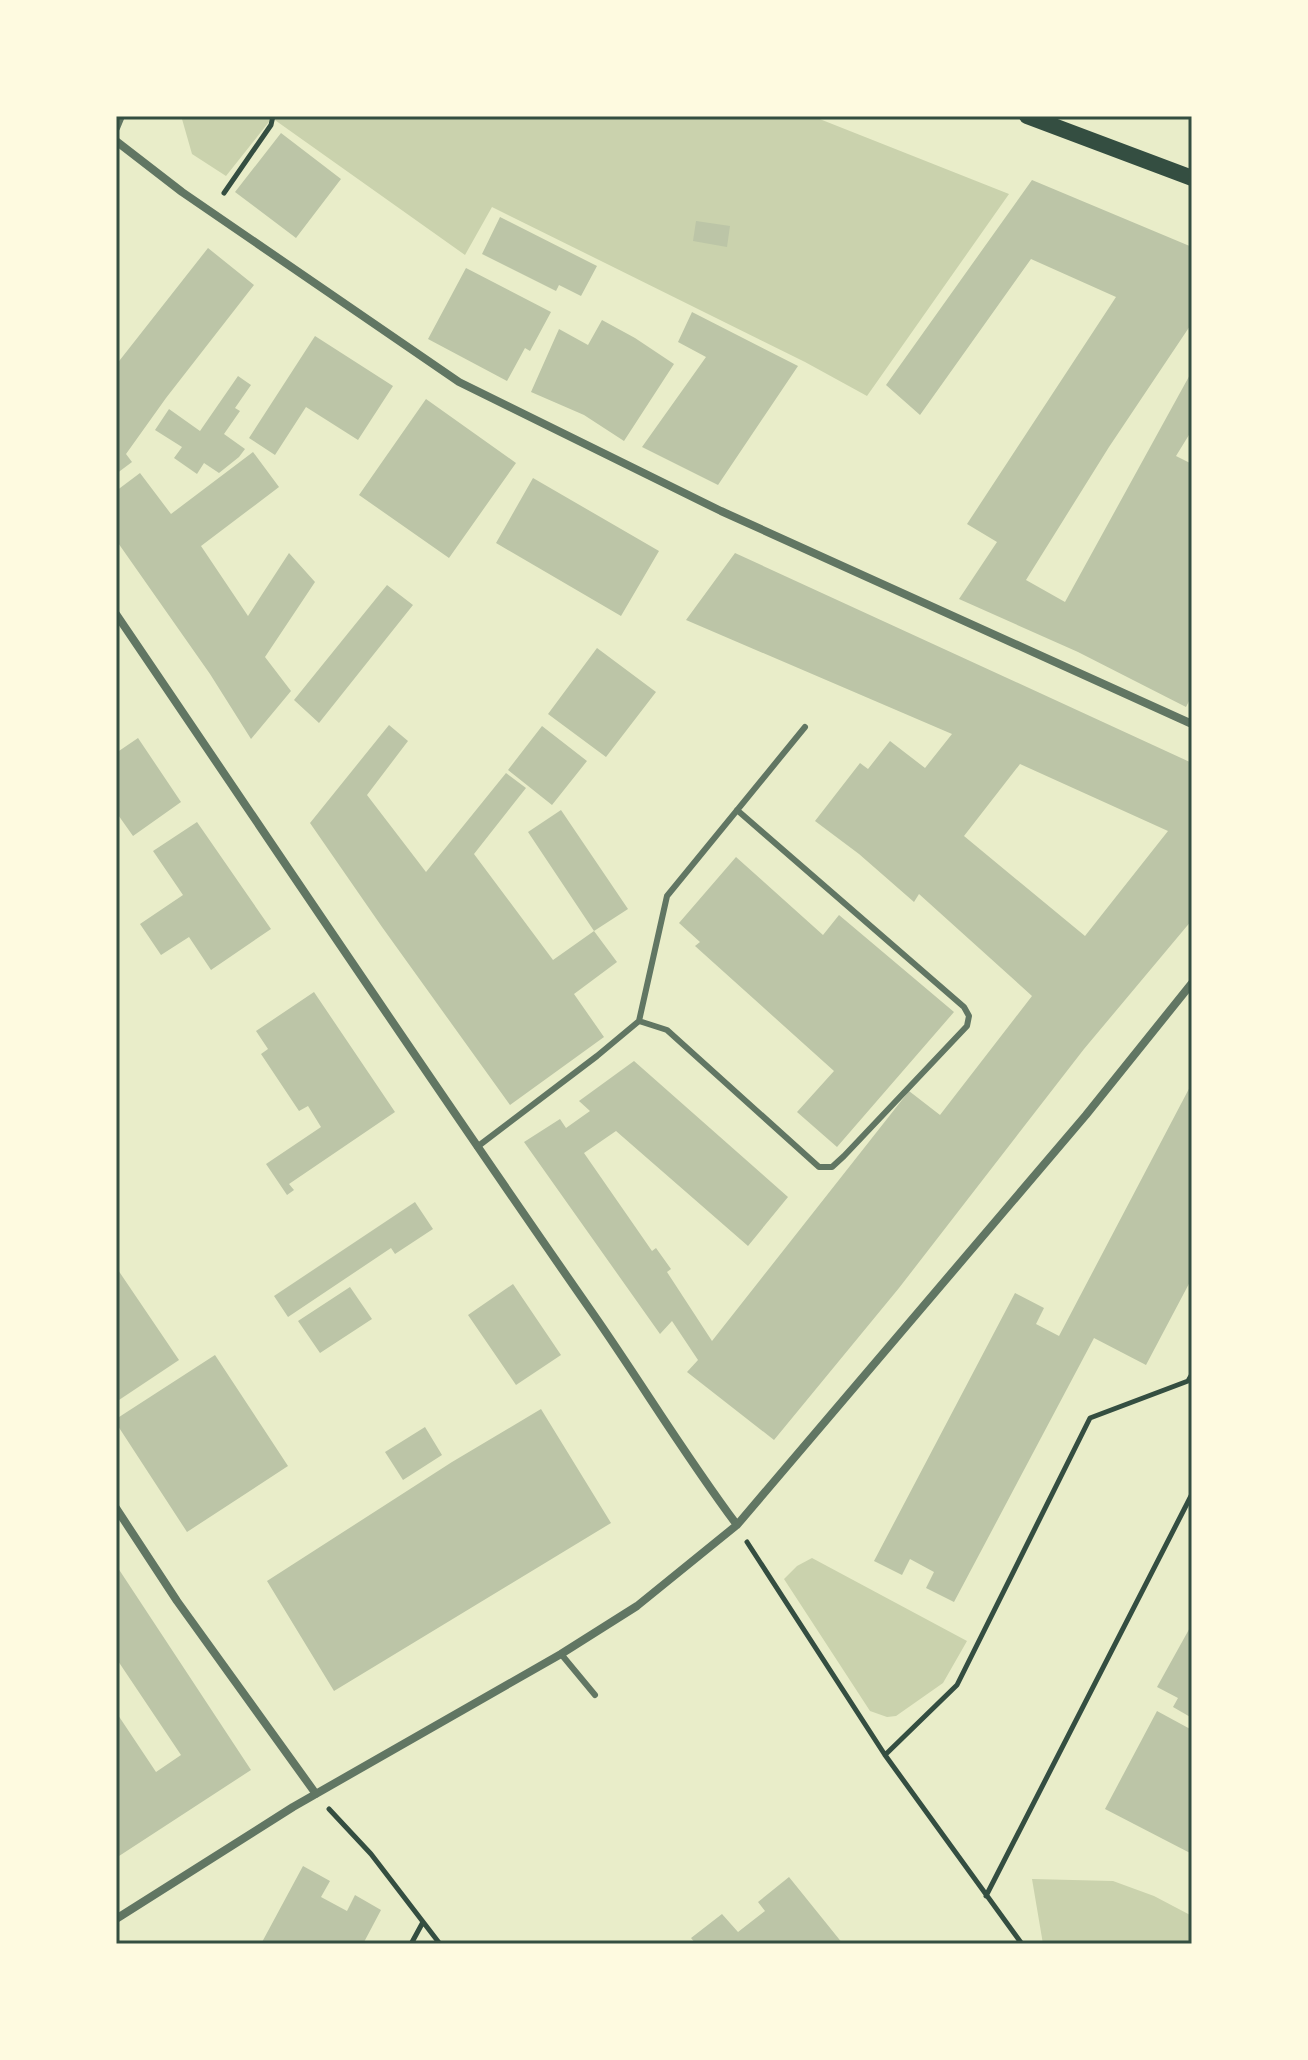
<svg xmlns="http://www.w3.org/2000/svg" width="1308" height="2060" font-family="'Work Sans',sans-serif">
<rect width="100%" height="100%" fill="#e9edc9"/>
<path fill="#cad2ad" d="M184,116H812L1009,194L867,396L805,362L492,207L465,255L272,118L226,176L192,154L182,119Z
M812,1558L967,1641L943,1683L896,1716L887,1717L870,1711L784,1579L797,1566Z
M1032,1879L1113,1881L1154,1896L1192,1916V1944H1043Z"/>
<path fill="#bcc5a7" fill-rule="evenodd" d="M281,133L341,179L296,238L235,192Z
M1032,180L1192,247V323L1109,447L1026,580L1065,602L1192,371V430L1176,456L1192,464V695L1186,707L1078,652L959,599L997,542L967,524L1116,297L1031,259L920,415L886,385Z
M500,217L597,266L581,296L559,285L556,291L482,254Z
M696,221L730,226L727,247L693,241Z
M208,248L254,285L166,398L126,454L132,462L116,474V365Z
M466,268L551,312L530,351L525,348L507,381L428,339Z
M692,312L798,366L718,485L642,447L706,357L678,342Z
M602,320L635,338L674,364L624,441L584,415L531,392L559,329L588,345Z
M315,336L393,386L358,440L306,407L275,455L249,438Z
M238,376L251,385L235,408L240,411L224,434L245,449L239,457L219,473L204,463L197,474L174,458L182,447L155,430L169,409L200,431Z
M426,399L516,463L449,558L359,495Z
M253,452L279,487L201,546L248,616L289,553L315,582L265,657L291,691L251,739L210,674L116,540V491L140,473L171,514Z
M533,478L659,551L621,616L496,543Z
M735,553L1192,763V920L1084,1049L899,1288L774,1440L687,1372L698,1360L672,1321L660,1334L524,1142L560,1119L566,1128L590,1111L579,1101L634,1061L788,1197L748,1246L616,1131L584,1153L652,1251L656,1248L671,1269L667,1272L712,1341L909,1091L940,1115L1032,996L919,894L914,902L859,854L815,821L860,763L868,769L890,741L925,768L952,734L686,620ZM1020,764L1168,831L1085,936L964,836Z
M387,585L413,605L319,723L294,700Z
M597,648L656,692L606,757L548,714Z
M389,725L408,741L367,795L426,872L506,773L526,788L474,854L553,960L594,931L528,832L561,810L628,909L594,931L617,962L574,994L604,1037L510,1105L382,927L310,823Z
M542,726L587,761L552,805L508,770Z
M138,738L181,802L133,836L116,812V753Z
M197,822L271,929L211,970L189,937L161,955L140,924L183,895L153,851Z
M736,857L823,935L839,915L954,1012L837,1147L797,1112L834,1071L695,946L700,942L679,923Z
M314,992L395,1112L289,1184L294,1190L287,1195L266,1164L321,1127L308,1106L299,1111L261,1054L268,1049L256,1031Z
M1192,1083V1278L1146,1365L1094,1338L954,1602L926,1588L934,1572L910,1559L902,1575L874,1561L1015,1293L1044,1308L1036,1324L1059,1336Z
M415,1202L433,1229L395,1254L391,1248L288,1317L274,1296Z
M116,1267L179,1360L116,1402Z
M513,1284L561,1355L516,1385L468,1315Z
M350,1287L372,1319L320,1353L298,1321Z
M215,1355L288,1466L187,1532L116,1423V1419Z
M541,1409L611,1523L334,1691L267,1581L452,1462Z
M425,1427L442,1455L403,1480L385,1452Z
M116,1565L251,1770L116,1858V1712L156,1772L181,1755L116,1658Z
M1192,1624V1718L1173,1707L1178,1698L1157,1687Z
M1157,1711L1192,1730V1854L1105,1809Z
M303,1866L330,1881L321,1897L347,1911L355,1895L381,1910L363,1944H261Z
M789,1877L843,1944H696L691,1938L722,1914L738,1932L765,1911L758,1902Z"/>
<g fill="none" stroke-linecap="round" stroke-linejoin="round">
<path stroke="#344e41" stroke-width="5" d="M224,193L271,125L273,116
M747,1542L885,1755L1022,1944
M885,1755L957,1685L1090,1418L1188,1381L1192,1374
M329,1809L371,1854L440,1944
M986,1896L1192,1494
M411,1944L423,1922"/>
<path stroke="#617663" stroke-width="6" d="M639,1021L667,1030L819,1167H832L844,1156L967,1026L969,1016L964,1007L737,810
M477,1147L597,1056L639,1021L667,896L805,727
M561,1654L595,1695"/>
<path stroke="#617663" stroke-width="8" d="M116,128L121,116
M116,141L182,192L459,382L721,511L1192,724
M116,614C275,848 432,1083 594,1315C642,1384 686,1457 737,1525
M116,1508L177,1601L316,1794
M116,1919L293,1807L561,1654L637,1606L737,1525L1086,1115L1192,983"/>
<path stroke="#344e41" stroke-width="16" d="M1027,116L1192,178"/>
</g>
<rect width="1308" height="2060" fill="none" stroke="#fefae0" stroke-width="236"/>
<rect x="118" y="118" width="1072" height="1824" fill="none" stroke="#344e41" stroke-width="3"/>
</svg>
